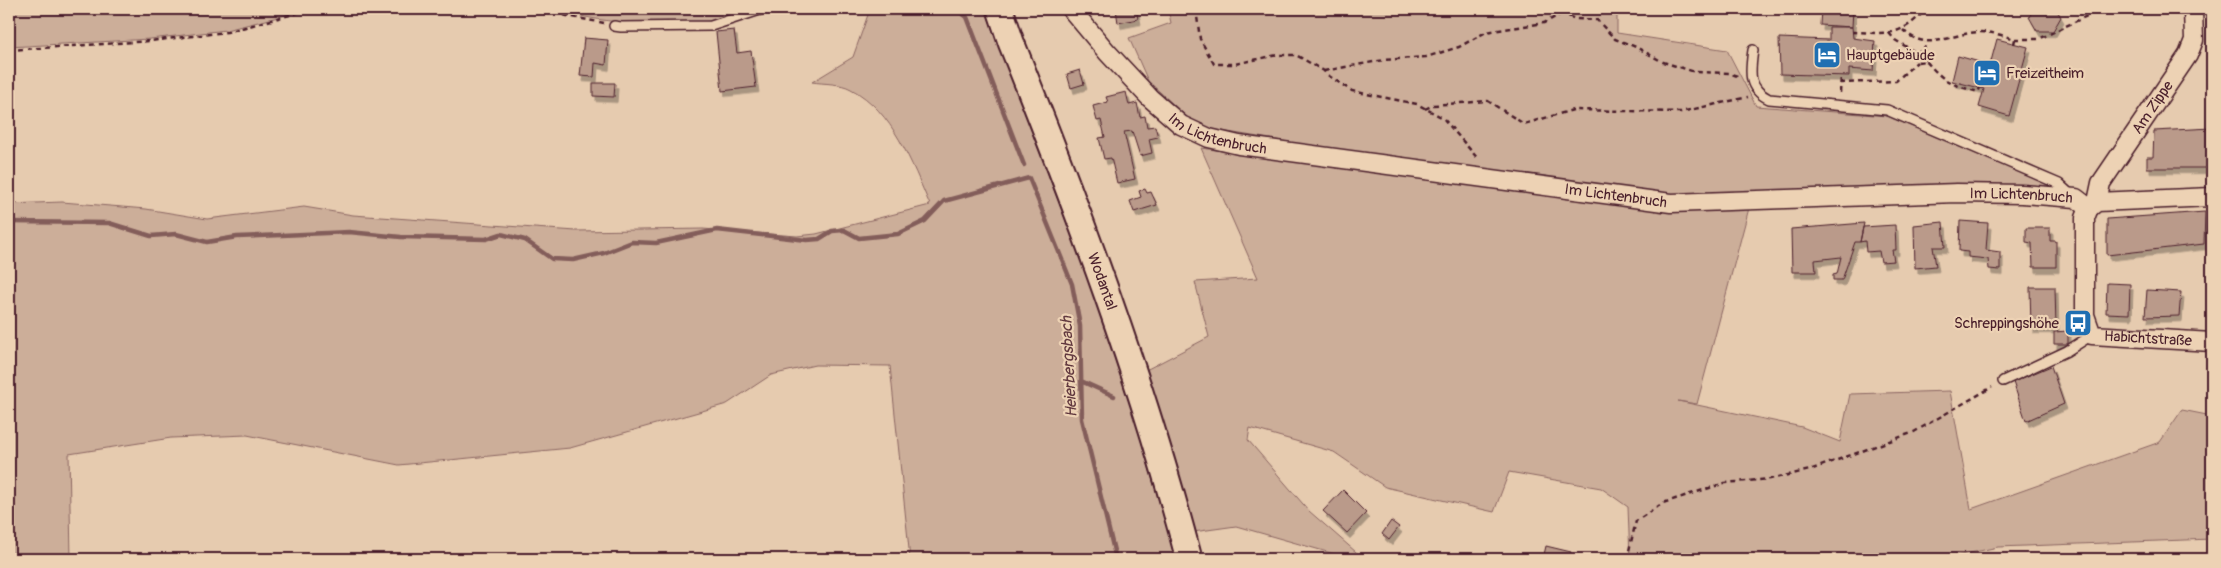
<svg xmlns="http://www.w3.org/2000/svg" width="2221" height="568" font-family="Pangolin,sans-serif">
<defs>
<filter id="shadow"><feDropShadow dx="3" dy="5.5" stdDeviation="0" flood-color="#0004"/></filter>
</defs>
<rect width="100%" height="100%" fill="#e6cbaf"/>
<filter id="ink" filterUnits="userSpaceOnUse"><feTurbulence type="fractalNoise" baseFrequency=".02" numOctaves="2"/><feDisplacementMap in="SourceGraphic" scale="10" xChannelSelector="R" yChannelSelector="G"/><feConvolveMatrix kernelMatrix="1 2 1 2 8 2 1 2 1" color-interpolation-filters="sRGB"/></filter>
<g filter="url(#ink)">
<path fill="#ccae99" stroke="#8b6662" d="M9,9H310L226,30L150,39L9,47Z
M558,9H726L727,18C682,28 601,26 558,9Z
M870,9H985L1085,271L1132,410L1176,559H910L890,366L815,365L771,375L727,404L570,448L399,465L247,435L171,438L69,454L71,559H9V204L62,202L146,209L207,219L304,207L353,215L576,231L703,229L797,236L816,234L930,205C912,164 893,111 851,89C841,83 824,84 812,82L853,57Z
M1168,9H1617V33L1727,50L1756,106L1887,116L2056,188L1874,190L1672,197L1361,154L1198,127L1148,81L1129,38L1171,23Z
M1201,148L1675,212L1749,208L1697,404L1678,401L1802,427L1840,442L1850,394L1950,391L1971,509L2160,442L2182,410L2212,416V539L1998,547L1942,559H1630L1628,507L1601,488L1509,472L1494,512L1385,487L1334,452L1250,428L1248,440L1309,511L1364,559H1352L1236,526L1193,532L1144,371L1209,337L1195,282L1258,278Z"/>
<g fill="none" stroke-linecap="round" stroke-linejoin="round">
<path stroke="#835d5a" stroke-width="4.5" d="M956,9L967,17L1024,165
M9,222L109,223L151,236L176,234L207,242L237,237L349,232L401,237L486,239L501,234L525,240L552,259L573,260L604,253L632,242L656,243L717,230L807,240L819,239L832,231L844,230L859,238L898,234L925,221L944,201L1029,178L1072,284L1080,326L1082,419L1116,559
M1081,381L1114,396"/>
</g>
<path fill="#ba9a8a" stroke="#4a1f2b" filter="url(#shadow)" d="M1116,9H1136L1138,19L1118,23Z
M1821,9H1853L1852,27L1820,25Z
M2034,9H2056L2061,17L2053,31H2037L2029,17Z
M1829,27H1852L1853,38L1875,41L1873,71L1849,69V76L1780,74L1779,38L1829,40Z
M734,30L737,53L751,51L756,87L722,91L716,32Z
M584,38L608,40L606,65L595,63L594,77L580,76Z
M1997,39L2028,47L2009,116L1979,107L1984,89L1952,81L1958,56L1990,65Z
M1080,70L1084,84L1071,88L1067,74Z
M593,83H615L614,97L593,96Z
M1126,92L1129,105L1137,103L1140,117L1145,116L1147,127L1155,126L1158,137L1149,139L1152,153L1140,156L1132,131L1124,132L1135,179L1117,183L1111,158L1104,159L1099,138L1105,137L1101,120L1097,121L1093,106L1108,102L1106,97Z
M2212,128V168H2147V157H2153L2154,131Z
M1145,189L1147,193L1151,192L1157,205L1134,212L1130,201L1141,197L1139,191Z
M2205,212L2204,244L2107,255V219Z
M1960,221L1988,223L1986,250L2000,252V270L1989,269L1988,259L1968,257V252L1959,251Z
M1943,222L1945,247H1933L1936,266L1915,268L1914,225Z
M1864,223L1860,242H1855L1842,280H1833V275L1837,274L1841,257L1815,260L1816,272H1792L1791,229Z
M1895,225L1896,250H1892L1894,261L1881,262L1879,251L1866,252L1865,241L1860,242L1863,227Z
M2026,228H2050V241H2056V267H2033L2032,243L2026,242Z
M2107,283L2130,284L2129,314L2106,313Z
M2030,287H2055L2056,328H2031Z
M2147,290L2181,292L2179,316L2145,317Z
M2068,331V344H2054V332Z
M2051,366L2064,404L2026,421L2013,382Z
M1343,490L1366,513L1347,533L1323,511Z
M1391,521L1399,527L1389,540L1382,534Z
M1546,546L1571,552L1569,559H1543Z"/>
<g fill="none" stroke-linecap="round" stroke-linejoin="round">
<defs>
<path id="lane" d="M614,26L621,27L711,26L763,9
M1753,50C1750,72 1747,88 1769,99L1887,110L2059,184L2071,195
M2003,381L2067,351L2092,335"/>
<g id="street">
<path id="s1" d="M1071,9L1107,52L1150,98L1181,125L1209,138L1239,145L1671,203L1957,193L2022,194L2076,198L2089,208"/>
<path id="s2" d="M2097,202L2101,183L2188,55L2194,40L2193,9"/>
<path id="s3" d="M2089,208L2085,218V315L2092,335L2212,342"/>
<path d="M2089,208L2097,202L2212,197"/>
</g>
<g id="secondary">
<path id="s4" d="M1000,9L1011,42C1079,211 1143,383 1189,559"/>
</g>
</defs>
<use href="#lane" stroke="#4a1f2b" stroke-width="12"/>
<use href="#street" stroke="#4a1f2b" stroke-width="21"/>
<use href="#secondary" stroke="#4a1f2b" stroke-width="29"/>
<path stroke="#4a1f2b" stroke-width="2.5" stroke-dasharray="5 4" stroke-linecap="butt" d="M547,9L567,16L604,23
M1196,9L1200,39L1214,64H1235L1277,55H1296L1324,71L1326,74L1352,91L1417,104L1443,118L1479,160
M1552,9L1575,19L1597,20L1615,39L1636,47L1663,62L1695,72L1729,73L1740,77
M1903,30C1928,54 1952,32 1981,32C1993,32 2004,36 2015,39L2014,44
M1852,32C1888,33 1900,38 1926,9
M1889,33L1895,40L1915,52L1913,56L1917,62L1926,61C1945,83 1951,84 1978,92L1980,88
M2015,39H2039L2093,13
M9,50L150,41L227,32L312,9
M1924,51L1925,42
M1915,52L1924,51L1927,56L1926,61
M1324,71L1384,60L1426,57L1459,47L1486,32L1544,23L1561,14
M1840,83L1896,81L1917,62
M1840,93L1841,75
M1425,109L1433,105L1488,101L1524,124L1573,110L1681,112L1748,97
M1627,559L1636,521L1663,503L1725,483L1770,479L1810,470L1914,432L1992,387"/>
<use href="#lane" stroke="#edd2b4" stroke-width="9"/>
<use href="#street" stroke="#edd2b4" stroke-width="18"/>
<use href="#secondary" stroke="#edd2b4" stroke-width="25"/>
</g>
</g>
<defs>
<symbol id="hotel-square" viewBox="-11 -11 22 22"><rect x="-9" y="-9" width="18" height="18" rx="4" fill="#1f6fb2" stroke="#edd2b4"/><path d="M-6-4.5h1.5V1H6V5H4.5V3h-9V5H-6ZM-4 0a1.8 1.8 0 1 1 3.6 0ZM.5 0V-2.5h3Q6-2.5 6 0Z" fill="#fff"/></symbol>
<symbol id="bus-square" viewBox="-11 -11 22 22"><rect x="-9" y="-9" width="18" height="18" rx="4" fill="#1f6fb2" stroke="#edd2b4"/><path d="M-5-6H5V4H4V6H2V4H-2V6H-4V4H-5ZM-3.5-4V0h7V-4ZM-3.5 1.2v1.5H-2V1.2ZM2 1.2v1.5H3.5V1.2Z" fill="#fff"/></symbol>
</defs>
<g fill-rule="evenodd">
<use href="#hotel-square" x="1811" y="39" width="32" height="32"/>
<use href="#hotel-square" x="1971" y="57" width="32" height="32"/>
<use href="#bus-square" x="2062" y="307" width="32" height="32"/>
</g>
<g text-anchor="middle" stroke-width="4.5" stroke-linejoin="round" paint-order="stroke">
<g font-size="15" fill="#4a1f2b" stroke="#edd2b4" text-anchor="start">
<text x="1846" y="60">Hauptgebäude</text>
<text x="2006" y="78">Freizeitheim</text>
<text x="2059" y="328" text-anchor="end">Schreppingshöhe</text>
</g>
<g font-size="15" fill="#4a1f2b" stroke="#edd2b4">
<text dy="5" stroke="none"><textPath href="#s2" startOffset="111">Am Zippe</textPath></text>
<text dy="5" stroke="none"><textPath href="#s1" startOffset="198">Im Lichtenbruch</textPath></text>
<text dy="5" stroke="none"><textPath href="#s1" startOffset="602">Im Lichtenbruch</textPath></text>
<text dy="5" stroke="none"><textPath href="#s1" startOffset="1008">Im Lichtenbruch</textPath></text>
<text dy="5" stroke="none"><textPath href="#s4" startOffset="291">Wodantal</textPath></text>
<text dy="5" stroke="none"><textPath href="#s3" startOffset="185">Habichtstraße</textPath></text>
</g>
<g font-size="16" font-style="italic" fill="#62393f" stroke="#edd2b4">
<text transform="translate(1068 367) rotate(-93)" y="6">Heierbergsbach</text>
</g>
</g>
<rect width="2221" height="568" fill="none" stroke="#edd2b4" stroke-width="30"/>
<rect x="15" y="15" width="2191" height="538" fill="none" stroke="#4a1f2b" stroke-width="2" filter="url(#ink)"/>
</svg>
